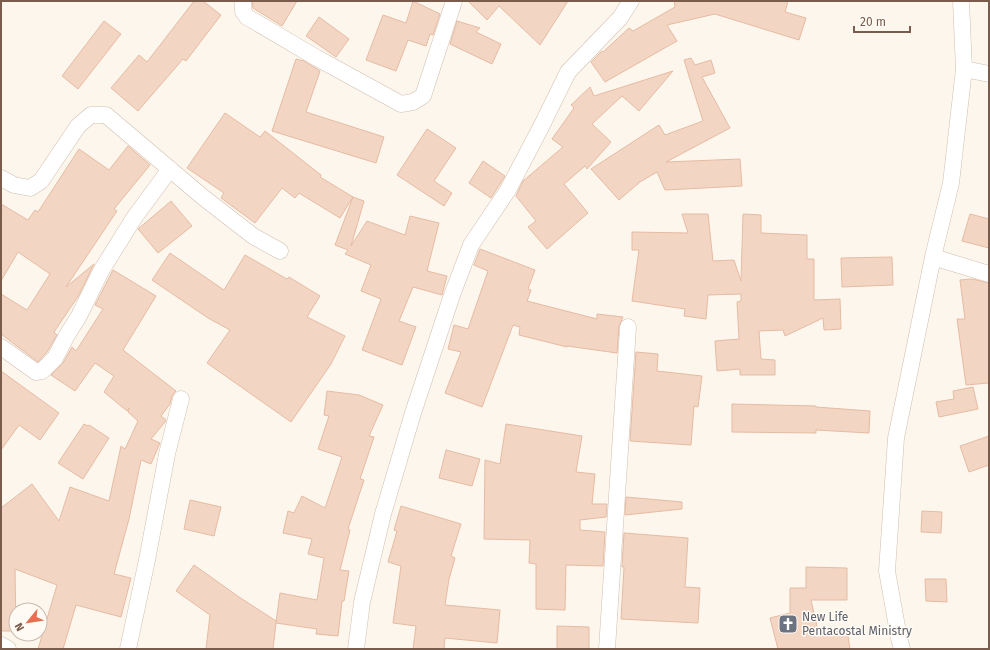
<svg xmlns="http://www.w3.org/2000/svg" width="990" height="650" font-family="'Fira Sans',sans-serif">
<rect width="100%" height="100%" fill="#fdf6ec"/>
<path fill="#f3d5c3" stroke="#e6bba3" d="M194,1H203L221,15L186,61L183,59L138,111L111,88L139,55L147,62Z
M252,1H297L282,26L253,8Z
M413,1L440,14L433,35L430,34L426,46L408,40L396,71L366,60L383,15L406,23Z
M468,1H568L540,45L499,6L487,20Z
M674,1H788L785,12L806,18L799,40L715,14L667,25L677,41L605,82L591,62L602,51L603,52L629,28L633,31L675,7Z
M319,17L349,39L336,57L306,36Z
M104,21L121,34L78,89L62,76Z
M457,21L480,28L476,32L501,44L492,64L450,44Z
M691,58L695,65L711,60L715,73L702,77L730,128L666,162L740,159L742,186L665,190L657,172L640,182L619,200L591,169L659,125L665,135L703,121L684,60Z
M296,59L304,61L320,71L306,112L384,137L376,163L272,131Z
M673,71L639,111L622,96L592,124L611,142L587,169L585,166L564,184L588,213L547,249L528,227L536,221L516,196L523,181L563,147L552,139L574,108L571,105L590,87L594,96Z
M225,113L260,137L265,131L321,175L320,177L353,197L340,218L299,193L295,198L282,188L255,223L221,198L224,193L187,168Z
M427,129L456,148L434,181L452,193L444,206L397,175Z
M128,146L150,165L114,209L117,211L66,287L94,264L79,295L54,332L57,335L47,352L38,362L1,334V294L27,310L50,274L18,252L1,281V204L28,220L35,210L38,212L79,149L109,170Z
M483,161L505,176L491,198L469,183Z
M353,197L364,201L351,246L367,221L405,235L410,216L439,223L427,271L447,276L442,295L413,287L399,321L416,327L402,365L362,350L381,299L361,291L371,265L345,254L348,250L335,245Z
M171,201L192,226L158,253L138,229Z
M682,214H708L713,261L734,260L741,281L743,214L761,215V233L807,235V259H814V300L840,299L841,329L824,330L823,318L785,336L783,330L759,331L761,359L775,360V375H740V369L717,371L715,341L739,339L737,302L741,301V294L708,295L706,319L684,316L685,309L632,301L639,250H632V232L688,233Z
M970,214L989,219V248L962,241Z
M480,249L535,270L528,289L531,290L527,301L597,319V314L623,317L619,326L617,353L567,346V347L519,335L520,327L513,325L482,407L445,393L461,352L448,349L454,325L468,329L488,271L474,265Z
M170,253L224,290L245,255L287,279L289,277L320,296L307,317L345,336L331,364L291,422L207,363L230,330L208,318L152,280Z
M892,257L893,285L842,287L841,258Z
M113,270L156,296L123,350L176,391L172,396L170,404L161,416L166,420L165,422L151,439L160,443L151,464L141,460L129,519L114,574L131,578L121,617L76,605L63,649H38L57,585L15,569L16,631H1V508L32,484L59,521L70,487L109,501L121,446L125,449L138,421L128,412L129,408L127,411L104,392L114,376L95,363L75,391L51,375L63,363L72,347L76,351L103,309L95,305Z
M972,279L989,283V383L966,385L957,319H965L960,280Z
M636,352L658,354L657,371L702,376L698,407L694,406L691,445L630,441Z
M1,371L59,413L40,440L19,425L1,450Z
M973,387L978,409L939,417L936,402L954,399L953,391Z
M327,391L359,395L383,405L369,436L374,437L360,479L364,480L348,529L350,530L340,570L349,571L344,601H342L338,636L316,634L317,629L276,623L273,649H206L210,615L176,591L194,565L239,597L276,621V622L280,593L317,600L324,558L308,554L312,539L283,533L288,511L294,513L302,496L325,508L342,457L318,449L329,416L324,415Z
M732,404L816,406V407L870,411L869,433L816,430V433L732,432Z
M84,424L88,426L89,425L109,438L83,479L58,463Z
M506,424L582,436L576,472L595,474L592,504H607L606,517L580,520V530L605,532L603,566L566,565L565,610L536,609V564L529,563L530,540L484,539L485,460L500,464Z
M989,436V465L969,472L960,446Z
M446,450L480,459L472,486L439,478Z
M626,497L682,502V509L625,515Z
M190,500L221,507L214,536L184,529Z
M401,506L461,524L451,556L455,558L449,579L445,605L500,610L497,643L445,638L444,649H413L416,626L393,623L401,566L388,562L397,531L394,530Z
M922,511L942,512L941,533L921,532Z
M624,533L688,538L685,587L700,588L698,623L621,619L624,567H622Z
M806,567L847,568V600H811L819,635L847,630L850,649H778L770,618L790,613V588H806Z
M925,579H946L947,602L926,601Z
M557,626L589,627V649H557Z"/>
<g fill="none" stroke-linecap="round" stroke-linejoin="round">
<defs>
<path id="minor" d="M243,1V11L247,17L317,58L401,104L413,102L423,96L454,1
M964,69L989,74
M1,178L14,185L30,188L41,181L78,126L91,115H106L204,198L253,236L280,251
M933,257L989,274
M1,347L36,372L42,371L55,358L67,335L79,316L101,271L134,218L170,169
M1,645L8,649
M128,649L147,560L167,454L181,399
M356,649L362,602L383,514L413,413L452,295L471,245L508,190L521,165L541,127L568,72L620,18L631,1
M607,649L628,327
M902,649L899,638L887,571L896,438L933,257L951,183L964,69L961,1"/>
</defs>
<use href="#minor" stroke="#d1beb0" stroke-width="17"/>
<use href="#minor" stroke="#fff" stroke-width="16"/>
</g>
<defs>
<symbol id="church-square" viewBox="-11 -11 22 22"><rect x="-9" y="-9" width="18" height="18" rx="4" fill="#6b7280" stroke="#fffaf3"/><path d="M-1.2-6h2.4v3.5h3.3v2.4h-3.3V6h-2.4V-.1h-3.3v-2.4h3.3Z" fill="#fff"/></symbol>
</defs>
<g fill-rule="evenodd">
<use href="#church-square" x="777" y="613" width="22" height="22"/>
</g>
<g text-anchor="middle" stroke-width="3" stroke-linejoin="round" paint-order="stroke">
<g font-size="12" fill="#5b616d" stroke="#fffaf3" text-anchor="start">
<text x="802" y="621">New Life<tspan x="802" dy="14">Pentacostal Ministry</tspan></text>
</g>
</g>
<rect width="990" height="650" fill="none" stroke="#7a5c4d" stroke-width="4"/>
<g transform="translate(28 622) rotate(240)"><circle r="19" fill="#fffaf3" stroke="#cabbb1"/>
<path d="M0-3L7 15L0 10L-7 15Z" fill="#e76f51"/>
<text y="-6" font-size="11" font-weight="bold" text-anchor="middle" fill="#7a5c4d">N</text>
</g>
<path d="M854 26v6h56v-6" fill="none" stroke="#7a5c4d" stroke-width="2"/>
<text x="860" y="26" font-size="12" fill="#7a5c4d" stroke="#fffaf3" stroke-width="3" paint-order="stroke">20 m</text>
</svg>
